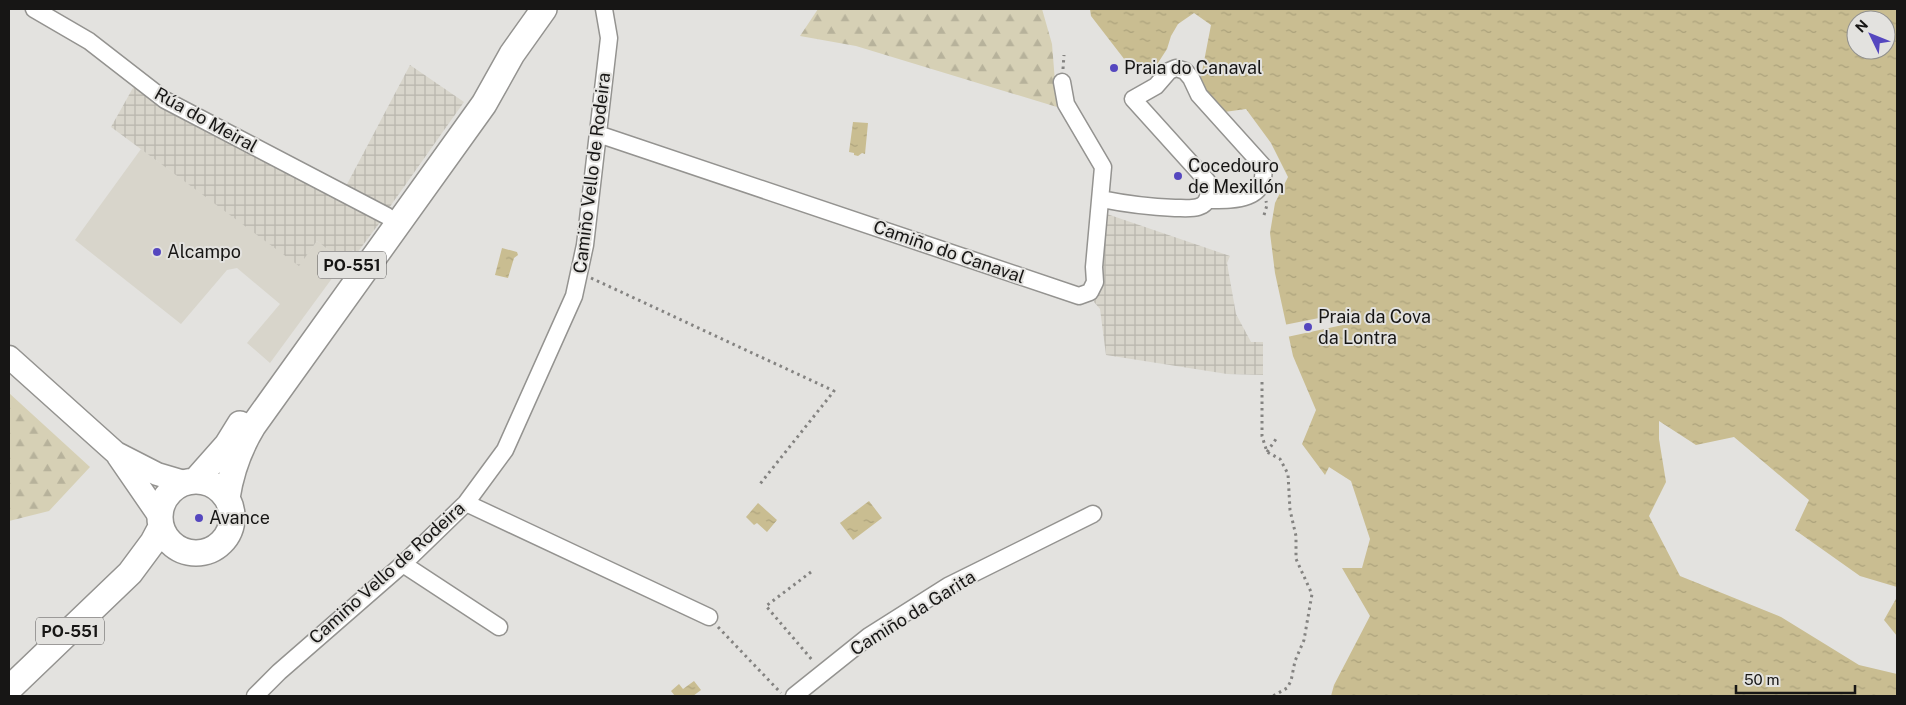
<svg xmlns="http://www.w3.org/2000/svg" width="1906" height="705" font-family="'Public Sans',sans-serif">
<defs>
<pattern id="industrial-grid" width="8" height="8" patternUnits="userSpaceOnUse" patternTransform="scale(1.25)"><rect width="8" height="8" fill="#d8d5cb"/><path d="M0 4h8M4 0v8" fill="none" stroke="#b9b6ad"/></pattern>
<pattern id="forest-firs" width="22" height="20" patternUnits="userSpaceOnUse" patternTransform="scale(1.25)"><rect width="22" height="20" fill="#d6d0b5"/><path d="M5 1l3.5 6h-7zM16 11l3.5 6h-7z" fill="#b7b29b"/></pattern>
<pattern id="water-ripples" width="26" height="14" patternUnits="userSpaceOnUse" patternTransform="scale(1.25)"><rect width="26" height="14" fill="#c9bd91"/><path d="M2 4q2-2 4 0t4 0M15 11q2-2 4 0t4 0" fill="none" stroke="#aca27c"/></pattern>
</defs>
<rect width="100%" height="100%" fill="#e3e2df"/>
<path fill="#d8d5cb" d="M141,149L299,265L317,241L344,262L270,363L247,343L280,304L237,268L227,270L181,324L75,240Z"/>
<path fill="url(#industrial-grid)" d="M410,65L464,102L389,208L345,188Z
M134,86L166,110L381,221L357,253L353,250L344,262L317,241L299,266L111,127Z
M1104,213L1230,256L1227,263L1236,314L1251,342H1263V375L1227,374L1106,355L1100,309L1094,302Z"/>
<path fill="url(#forest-firs)" d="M818,9H1042L1052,44L1057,107L856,46L800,36Z
M9,393L90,467L49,511L9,521Z"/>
<path fill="url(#water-ripples)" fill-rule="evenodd" d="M1090,9H1897V587L1860,576L1795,530L1809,500L1734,437L1696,445L1659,421V439L1666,482L1649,516L1680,576L1781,617L1859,665L1897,674V696H1331L1334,685L1370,616L1342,568H1362L1370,539L1351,481L1329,467L1325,475L1302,444L1316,410L1293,356L1275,273L1270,233L1275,203L1288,177L1271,143L1246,109L1217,113L1200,82L1211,25L1194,13L1178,24L1171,36L1167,49L1154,69L1128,64L1091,16ZM1856,20H1886V50H1856Z
M853,122L868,123L865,154L862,153L858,156L854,155V153L849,152Z
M502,248L517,252L518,255L514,258L508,278L495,275Z
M869,501L882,518L853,540L840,523Z
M758,503L777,520L767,532L757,523L754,525L746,517Z
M1897,597V636L1884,620Z
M694,681L701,690L693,696H675L671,691L679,684L683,689Z"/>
<path fill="#e3e2df" d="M1349,312L1352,323L1287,337L1284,325Z"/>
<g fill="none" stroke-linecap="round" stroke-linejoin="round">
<defs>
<path id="minor" d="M34,9L89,41L165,100L387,216
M598,134L1079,296L1090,292L1095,282L1094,267L1103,167L1066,104L1062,82
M1101,199C1126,204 1150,207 1175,208C1182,208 1192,209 1198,207C1210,204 1210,190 1207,181L1133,99L1156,86L1169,71L1176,68L1185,71L1191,78L1199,95L1263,166C1268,202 1232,200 1207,200
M466,503L709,617
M403,564L499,627
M255,696L279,672L403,564L466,503L505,450L574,296L585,245L609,38L604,9
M794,696L869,636L948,586L1093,514"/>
<path id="secondary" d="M9,357L116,453L157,474L184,482
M118,456L160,517"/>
<path id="primary" d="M196,480L227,445L240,424
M160 517a36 36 0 1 1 72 0a36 36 0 1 1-72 0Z
M227,498C231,471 239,449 253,426L484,104L512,54L544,9
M9,689L130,573L153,542L161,527"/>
</defs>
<use href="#minor" stroke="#949390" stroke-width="19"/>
<use href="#secondary" stroke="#949390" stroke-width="25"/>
<use href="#primary" stroke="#949390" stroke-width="28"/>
<path stroke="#848381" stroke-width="3" stroke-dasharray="2.5 4" stroke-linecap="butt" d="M1063,69L1064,55
M1264,215L1267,205L1266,201
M591,278L834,391L760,484
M1262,382V436L1267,452L1280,459L1288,474L1290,510L1296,536V559L1312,594L1304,640L1295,661L1291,681L1287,688L1273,696
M1267,452L1276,439
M811,572L766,606L813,661
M718,627L781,693"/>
<use href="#minor" stroke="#fff" stroke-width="16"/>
<use href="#secondary" stroke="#fff" stroke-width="22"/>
<use href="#primary" stroke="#fff" stroke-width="25"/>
</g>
<g fill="#5547bf" stroke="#e3e2df" stroke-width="2">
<circle cx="1114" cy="68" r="5"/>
<circle cx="1178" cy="176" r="5"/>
<circle cx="157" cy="252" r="5"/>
<circle cx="1308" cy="327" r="5"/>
<circle cx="199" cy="518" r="5"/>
</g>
<g text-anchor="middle" stroke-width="4" stroke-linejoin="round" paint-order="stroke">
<g fill="#e3e2df" stroke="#545352" stroke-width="1">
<rect x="318" y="251.5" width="68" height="27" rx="4"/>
<rect x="36" y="617.5" width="68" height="27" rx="4"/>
</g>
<g font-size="16" font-weight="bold" fill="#171615">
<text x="352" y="271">PO-551</text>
<text x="70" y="637">PO-551</text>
</g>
<g font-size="18" fill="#171615" stroke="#e3e2df" text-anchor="start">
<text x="1124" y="74">Praia do Canaval</text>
<text x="1188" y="172">Cocedouro<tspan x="1188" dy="21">de Mexillón</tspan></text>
<text x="167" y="258">Alcampo</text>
<text x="1318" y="323">Praia da Cova<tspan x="1318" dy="21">da Lontra</tspan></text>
<text x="209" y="524">Avance</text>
</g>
<g font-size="18" fill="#171615" stroke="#e3e2df">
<text transform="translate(206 120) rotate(29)" y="6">Rúa do Meiral</text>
<text transform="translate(592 173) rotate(-83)" y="6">Camiño Vello de Rodeira</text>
<text transform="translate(949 252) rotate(19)" y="6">Camiño do Canaval</text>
<text transform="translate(387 573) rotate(-42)" y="6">Camiño Vello de Rodeira</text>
<text transform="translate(913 613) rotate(-32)" y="6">Camiño da Garita</text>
</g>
</g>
<rect width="1906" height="705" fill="none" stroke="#171615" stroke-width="20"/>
<g transform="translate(1871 35) rotate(313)"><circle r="24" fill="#e3e2df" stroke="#91908e"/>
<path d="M0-4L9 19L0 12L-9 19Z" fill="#5547bf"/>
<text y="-8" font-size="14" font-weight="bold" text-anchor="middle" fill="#171615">N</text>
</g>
<path d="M1736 685v8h119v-8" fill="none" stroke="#171615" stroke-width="2.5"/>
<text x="1744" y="685" font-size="15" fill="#171615" stroke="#e3e2df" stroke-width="4" paint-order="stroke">50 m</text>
</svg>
